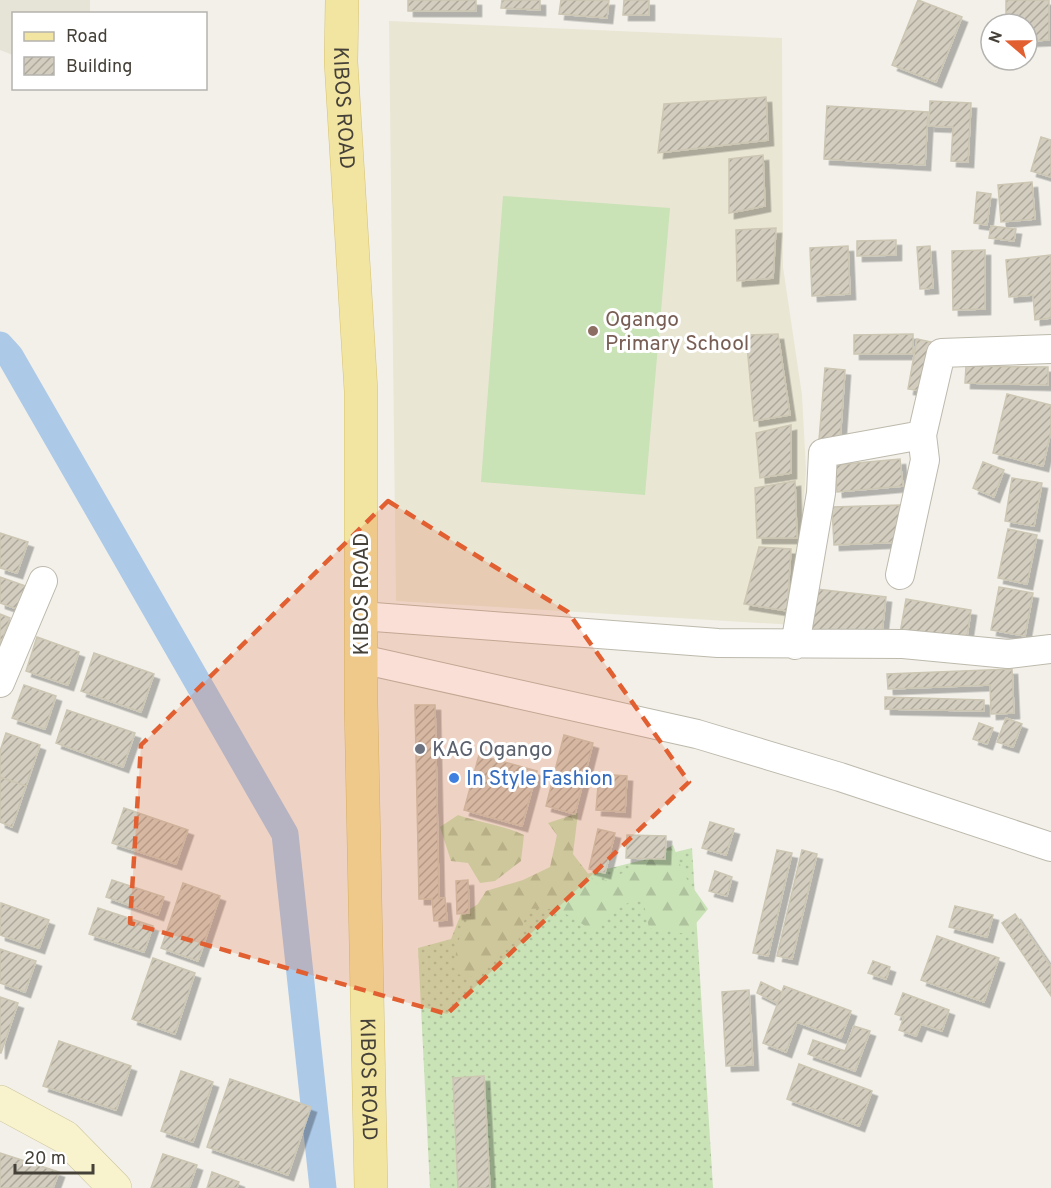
<svg xmlns="http://www.w3.org/2000/svg" width="1051" height="1188" font-family="Overpass,sans-serif">
<defs>
<pattern id="grass-dots" width="8" height="8" patternUnits="userSpaceOnUse" patternTransform="scale(1.5)"><rect width="8" height="8" fill="#c9e2b6"/><path d="M2 2h.1M6 6h.1" fill="none" stroke="#aec39d" stroke-width="1.8" stroke-linecap="round"/></pattern>
<pattern id="forest-firs" width="22" height="20" patternUnits="userSpaceOnUse" patternTransform="scale(1.5)"><rect width="22" height="20" fill="#c9e2b6"/><path d="M5 1l3.5 6h-7zM16 11l3.5 6h-7z" fill="#aec39d"/></pattern>
<pattern id="building-hatch" width="6" height="6" patternUnits="userSpaceOnUse" patternTransform="scale(1.5)"><rect width="6" height="6" fill="#d3cdbf"/><path d="M-1 1l2-2M0 6l6-6M5 7l2-2" fill="none" stroke="#ada89c"/></pattern>
<filter id="shadow"><feDropShadow dx="5.5" dy="5.5" stdDeviation="0" flood-color="#0004"/></filter>
</defs>
<rect width="100%" height="100%" fill="#f2f0e9"/>
<path fill="#e6e3d7" d="M0,0H90V13L14,14L13,55L0,50Z"/>
<path fill="#eae6d4" d="M389,21L782,38L783,267L802,395L806,470L795,625L396,601Z"/>
<path fill="url(#grass-dots)" d="M692,848L713,1188H430L418,948L451,939L461,914L489,898Z"/>
<path fill="url(#forest-firs)" d="M578,813L573,854L596,884L623,873L673,845L684,875L708,909L687,934L649,928L642,895L612,912L592,931C569,914 558,906 528,909L518,941L503,948L476,977L456,974C452,938 468,921 486,891L523,880L550,867L557,835L548,823Z
M458,815C481,823 503,825 524,835L521,861L495,881L480,883L468,863L451,861L440,827Z"/>
<path fill="#c9e2b6" d="M503,196L670,208L645,495L481,482Z"/>
<g fill="none" stroke-linecap="round" stroke-linejoin="round">
<path stroke="#acc9e8" stroke-width="27" d="M0,345L10,356L285,834L323,1188"/>
</g>
<path fill="url(#building-hatch)" stroke="#ccc6b3" stroke-width="1.5" filter="url(#shadow)" d="M408,0H476V11H408Z
M502,0H540V10L501,8Z
M561,0H609L607,18L559,14Z
M624,0H649V15H623Z
M918,0L962,17L936,82L892,65Z
M1006,0H1049V40L1027,41V24H1006Z
M766,97L768,140L658,153L664,104Z
M930,101L971,103L968,162L951,161L953,127L929,126Z
M827,106L928,112L925,165L824,159Z
M1041,137L1051,140V177L1031,171Z
M763,155L765,206L729,213V159Z
M1032,182L1035,219L1001,222L998,185Z
M977,192L991,194L987,225L974,223Z
M991,226L1016,229L1014,241L989,238Z
M776,228L773,278L737,281L736,230Z
M896,240V255L857,256V241Z
M848,246L850,294L812,296L810,248Z
M930,246L933,288L920,289L917,247Z
M985,250V309L953,310L952,251Z
M1051,255V318L1035,320L1033,295L1009,297L1006,260Z
M778,334L790,415L754,421L746,335Z
M913,334V354H854V335Z
M917,339L936,343L927,392L908,389Z
M966,366L1048,367V385L965,383Z
M825,368L845,370L840,442L819,440Z
M1007,394L1051,405V431L1043,466L993,453Z
M791,425V473L760,478L756,433Z
M900,459L903,486L837,492L835,465Z
M983,462L1004,470L994,497L973,488Z
M1012,478L1042,483L1034,526L1005,521Z
M795,481L797,538H757L755,488Z
M901,505L902,542L834,545L832,507Z
M1008,529L1037,535L1027,584L998,578Z
M0,533L28,542L17,573L0,568Z
M759,547L791,549L787,611L744,604Z
M0,577L31,588L23,611L0,603Z
M999,587L1033,593L1025,636L991,630Z
M816,589L886,597L881,641L811,633Z
M906,599L971,610L966,643L900,633Z
M0,614L10,618L0,647Z
M37,637L79,652L68,685L26,671Z
M94,653L154,674L141,712L81,691Z
M1012,669L1014,713L991,714L990,685L888,689L887,674Z
M24,685L56,696L45,729L12,718Z
M885,697L984,700V711L885,709Z
M415,705H435L439,898H445L447,920L434,921L432,899H419Z
M67,710L135,733L123,767L56,743Z
M1006,718L1022,724L1013,747L997,742Z
M979,723L993,728L987,744L973,739Z
M6,733L40,745L26,786L0,777V751Z
M564,735L593,743L575,814L546,806Z
M479,755L537,771L522,826L464,810Z
M599,774L627,776L625,812L596,810Z
M0,777L26,786L12,827L0,822Z
M124,808L188,830L176,864L112,843Z
M710,822L734,829L726,855L702,848Z
M598,829L615,833L605,873L589,869Z
M627,835L666,836L665,859L626,858Z
M777,850L792,853L768,956L753,953Z
M802,850L817,854L792,959L777,956Z
M715,871L732,877L727,896L709,891Z
M112,880L164,897L158,915L106,897Z
M468,880L469,913L457,914L456,881Z
M183,883L220,896L198,961L161,948Z
M1,903L49,920L39,948L0,935Z
M955,906L993,915L987,937L949,927Z
M98,908L153,926L144,952L89,934Z
M1015,914L1051,967V996L1002,923Z
M937,936L999,958L984,1002L921,980Z
M0,949L36,961L25,992L0,983Z
M153,958L195,973L175,1034L132,1019Z
M873,961L890,967L886,979L868,973Z
M761,982L782,992L777,1003L757,993Z
M784,986L851,1011L841,1038L797,1022L786,1052L763,1043Z
M749,990L753,1065L726,1066L722,992Z
M903,993L949,1010L942,1031L921,1024L916,1036L899,1030L904,1017L895,1014Z
M0,997L18,1003L1,1053H0Z
M854,1026L870,1031L855,1071L808,1054L813,1040L845,1051Z
M59,1041L131,1066L116,1110L43,1086Z
M799,1064L872,1091L859,1126L787,1099Z
M181,1071L213,1082L193,1142L161,1131Z
M484,1076L490,1188H458L453,1078Z
M230,1079L311,1107L288,1175L207,1147Z
M0,1153L59,1172L53,1188H0Z
M163,1154L197,1165L189,1188H151Z
M212,1172L239,1182L237,1188H207Z"/>
<g fill="none" stroke-linecap="round" stroke-linejoin="round">
<defs>
<path id="street" d="M900,575L925,460L922,435L941,353L1051,349
M361,616L718,643L903,644L1008,654L1051,649
M795,645L821,493L823,453L922,435
M361,659L697,734L840,777L1051,847
M0,683L43,581"/>
<path id="secondary" d="M0,1102L65,1137L115,1188"/>
<g id="primary">
<path id="s1" d="M342,0L341,62L361,391V703L371,1188"/>
</g>
</defs>
<use href="#street" stroke="#bdb9ac" stroke-width="30"/>
<use href="#secondary" stroke="#ccc59d" stroke-width="34"/>
<use href="#primary" stroke="#d6c373" stroke-width="34"/>
<use href="#street" stroke="#fff" stroke-width="28"/>
<use href="#secondary" stroke="#f8f3cd" stroke-width="33"/>
<use href="#primary" stroke="#f2e4a1" stroke-width="33"/>
</g>
<path fill="#e15f31" fill-opacity="0.2" stroke="#e15f31" stroke-width="4.5" stroke-dasharray="12 8" stroke-linejoin="round" d="M388,501L568,612L689,782L447,1014L130,923L141,745Z"/>
<circle fill="#8d6e63" stroke="#fff" stroke-width="2" cx="593" cy="331" r="6"/>
<circle fill="#6b7280" stroke="#fff" stroke-width="2" cx="420" cy="749" r="6"/>
<circle fill="#3f7fe0" stroke="#fff" stroke-width="2" cx="454" cy="778" r="6"/>
<g text-anchor="middle" stroke-width="6" stroke-linejoin="round" paint-order="stroke">
<g font-size="21" fill="#454138" stroke="#fff">
<text dy="7" stroke="none"><textPath href="#s1" startOffset="108">KIBOS ROAD</textPath></text>
<text transform="translate(361 594) rotate(-90)" y="7">KIBOS ROAD</text>
<text dy="7" stroke="none"><textPath href="#s1" startOffset="1080">KIBOS ROAD</textPath></text>
</g>
<g font-size="21" fill="#785e54" stroke="#fff" text-anchor="start">
<text x="605" y="326">Ogango<tspan x="605" dy="24">Primary School</tspan></text>
</g>
<g font-size="21" fill="#5b616d" stroke="#fff" text-anchor="start">
<text x="432" y="756">KAG Ogango</text>
</g>
<g font-size="21" fill="#366cbe" stroke="#fff" text-anchor="start">
<text x="466" y="785">In Style Fashion</text>
</g>
</g>
<rect x="12" y="12" width="195" height="78" fill="#ffffff" stroke="#b5b3af" stroke-width="1.5"/>
<rect x="24" y="32" width="30" height="9" fill="#f2e4a1" stroke="#b5b3af" stroke-width="1.5"/>
<text x="66" y="42" font-size="18" fill="#454138">Road</text>
<rect x="24" y="57" width="30" height="18" fill="url(#building-hatch)" stroke="#b5b3af" stroke-width="1.5"/>
<text x="66" y="72" font-size="18" fill="#454138">Building</text>
<g transform="translate(1009 42) rotate(290)"><circle r="28" fill="#ffffff" stroke="#b5b3af" stroke-width="1.5"/>
<path d="M0-4.5L10 22L0 15L-10 22Z" fill="#e15f31"/>
<text y="-9" font-size="16" font-weight="bold" text-anchor="middle" fill="#454138">N</text>
</g>
<path d="M15 1164v9h78v-9" fill="none" stroke="#454138" stroke-width="3"/>
<text x="24" y="1164" font-size="18" fill="#454138" stroke="#ffffff" stroke-width="4.5" paint-order="stroke">20 m</text>
</svg>
